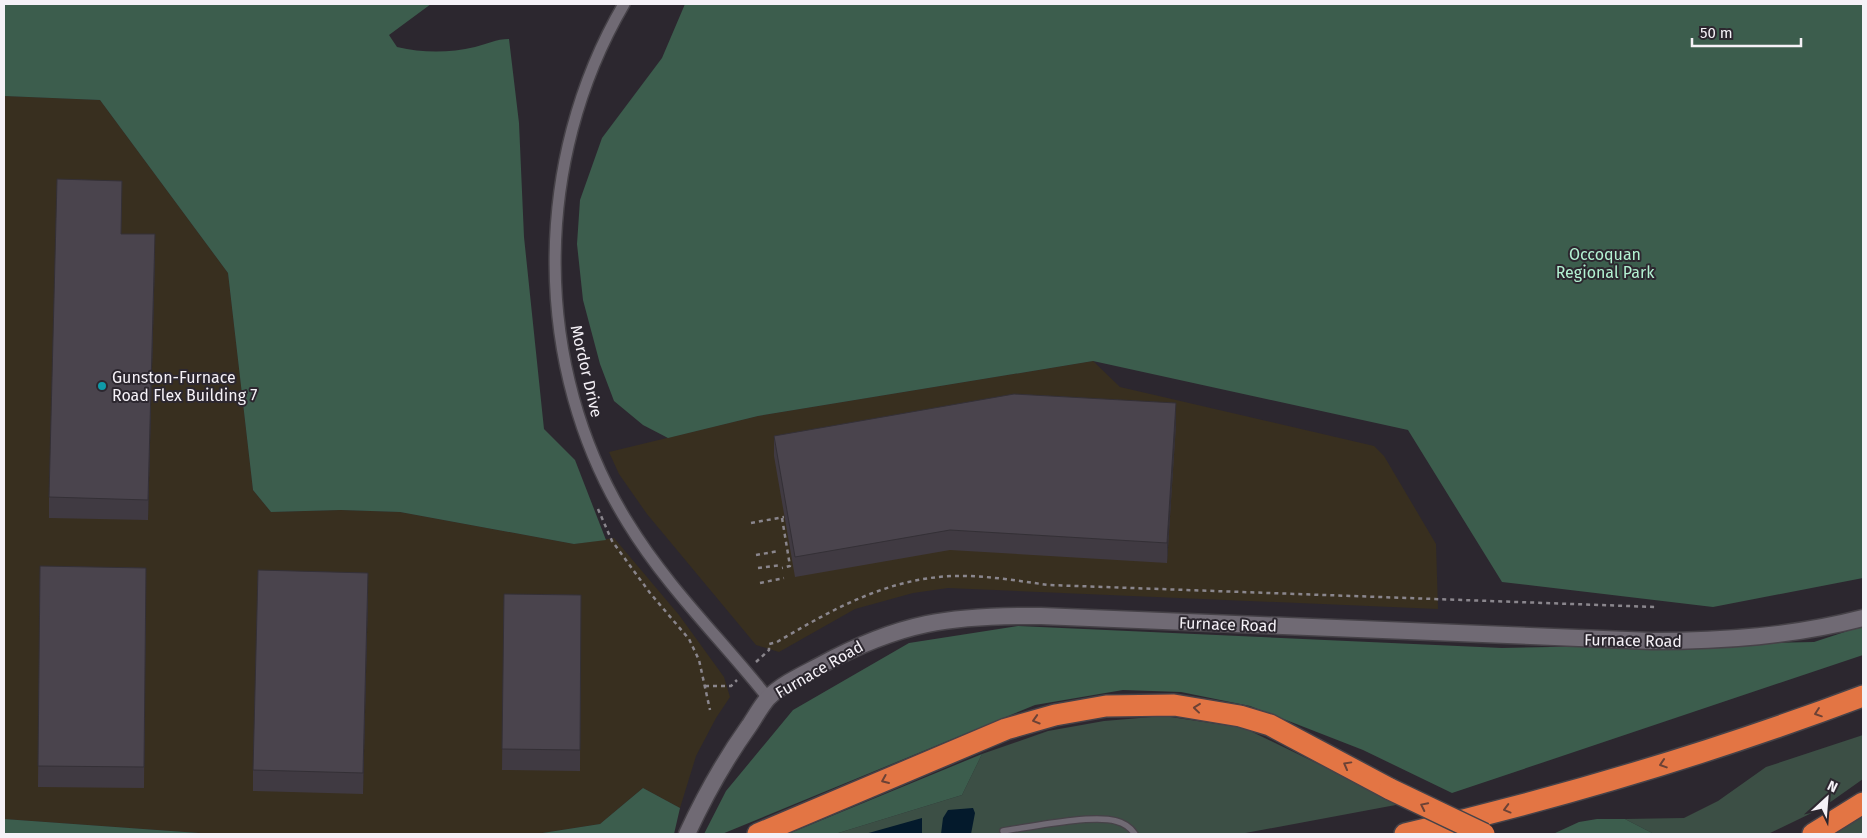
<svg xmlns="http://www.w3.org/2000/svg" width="1867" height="838" font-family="'Fira Sans',sans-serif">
<rect width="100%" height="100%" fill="#2c272f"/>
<path fill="#382f1f" d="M4,96L100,100L228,273L253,490L271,512L341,510L400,512L574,544L614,538L679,615L724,677L730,697L716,718L696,756L680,808L643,788L600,824L536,834H213L4,819Z
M1093,361L1120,387L1374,446L1384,456L1436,544L1438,609L948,588L913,593L855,609L779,652L756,645L647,514L619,474L609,452L758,416Z"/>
<path fill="#3c4f45" d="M1164,716L1244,728L1401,804L1240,834H835L962,795L982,754L1048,731L1104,721Z
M1863,735V779L1822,808L1768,834H1654L1625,819L1684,818L1718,801L1766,767Z
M1863,817V834H1829Z"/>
<path fill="#3c5d4d" d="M4,4H431L389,35L397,47C423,53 449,53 475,47C487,44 496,39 509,39L519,123L524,237L544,429L575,460L606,540L574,544L400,512L341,510L271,512L253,490L228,273L100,100L4,96Z
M685,4H1863V578L1713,607L1502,582L1408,430L1093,361L758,416L668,438L643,425L614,401L600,364L583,300L577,244L580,200L602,138L662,58Z
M1018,626L1502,648L1814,642L1863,626V655L1452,793L1363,750L1250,706L1181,692L1123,690L1035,705L722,834H704L726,791L793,710L909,643Z
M982,754L962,795L835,834H788Z
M643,788L680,808L674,834H536L600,824Z
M4,819L213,834H4Z
M1597,819H1625L1654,834H1553L1579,822Z"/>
<path fill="#041a2c" d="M973,808L975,813L971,834H941L943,818L948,810Z
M922,818V834H865Z"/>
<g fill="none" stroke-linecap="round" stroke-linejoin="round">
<defs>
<path id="lane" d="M1003,831C1030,827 1092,814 1116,821C1124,823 1131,828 1135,834"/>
<path id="street" d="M624,4C532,161 531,367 628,523C667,587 722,640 768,698"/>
<path id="secondary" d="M687,834C705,795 724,761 749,726C755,717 761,706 768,698C782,684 802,675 819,666C900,622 950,615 1041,616L1652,641C1724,641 1793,636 1863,618"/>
<path id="highway" d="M758,834L1006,729L1055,715L1106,706L1174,705L1240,716L1270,725L1390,789
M1405,834C1560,798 1714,752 1863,696
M1813,834L1863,803"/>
</defs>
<use href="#lane" stroke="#464248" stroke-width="8"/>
<use href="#street" stroke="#464248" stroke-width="14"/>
<use href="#secondary" stroke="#464248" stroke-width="19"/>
<use href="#highway" stroke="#464248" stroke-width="24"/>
<path stroke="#8a868d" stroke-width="2.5" stroke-dasharray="4 4" stroke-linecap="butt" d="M598,509L612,541L650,593L689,639L699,660L710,710
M782,518L790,566L782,568
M751,523L784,517
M756,555L779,551
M758,568L781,565
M760,583L784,578
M756,662L769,650V644L777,642C833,609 888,578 954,576C985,575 1018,581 1049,585L1655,607
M705,686H731L737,680"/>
<use href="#lane" stroke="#706a74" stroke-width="5.5"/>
<use href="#street" stroke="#706a74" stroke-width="11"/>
<use href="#secondary" stroke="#706a74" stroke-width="16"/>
<use href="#highway" stroke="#e37544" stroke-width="21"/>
<defs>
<path id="highway-bridge" d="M1390,789L1484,834"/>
</defs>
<use href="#highway-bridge" stroke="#464248" stroke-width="24" stroke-linecap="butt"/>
<use href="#highway-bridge" stroke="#e37544" stroke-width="21"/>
</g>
<path fill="#403a42" d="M122,234L155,255L148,520L49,518V497Z
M1176,424L1167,563L950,550L795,577L774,456V436Z
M40,566L146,568L144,788L38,787Z
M368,593L363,794L253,791V770Z
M504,594L581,595L580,771L502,770Z"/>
<path fill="#343036" d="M155,234V255L148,520V500Z
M1176,403V424L1167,563V543Z
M368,573V593L363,794V773Z"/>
<path fill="#4a444d" stroke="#343036" d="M57,179L122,181L121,234H155L148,500L49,497Z
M1014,394L1176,403L1167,543L950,530L795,557L774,436Z
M40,566L146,568L144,767L38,766Z
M258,570L368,573L363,773L253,770Z
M504,594L581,595L580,750L502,749Z"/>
<defs><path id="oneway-chevron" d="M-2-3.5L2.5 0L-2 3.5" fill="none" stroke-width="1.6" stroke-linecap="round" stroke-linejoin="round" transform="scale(1.25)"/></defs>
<g stroke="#6c4236">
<use href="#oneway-chevron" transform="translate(1197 708) rotate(-174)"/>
<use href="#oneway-chevron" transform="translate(1818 713) rotate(161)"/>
<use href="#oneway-chevron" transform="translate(1036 720) rotate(163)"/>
<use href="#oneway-chevron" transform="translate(1663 764) rotate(162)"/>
<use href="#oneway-chevron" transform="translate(1347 765) rotate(-151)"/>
<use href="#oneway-chevron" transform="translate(885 780) rotate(157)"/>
<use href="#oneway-chevron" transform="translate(1424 806) rotate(-154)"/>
<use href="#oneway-chevron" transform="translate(1507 809) rotate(165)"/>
</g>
<circle fill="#0f9aa8" stroke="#2c272f" stroke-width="2" cx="102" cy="386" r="5"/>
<g text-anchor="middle" stroke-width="4" stroke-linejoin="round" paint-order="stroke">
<g font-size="16" fill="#b3f1d2" stroke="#2c272f">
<text x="1605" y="260">Occoquan<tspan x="1605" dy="18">Regional Park</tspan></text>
</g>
<g font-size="16" fill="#f5f1f7" stroke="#2c272f">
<text transform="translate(587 371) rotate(77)" y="6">Mordor Drive</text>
<text transform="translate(1228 624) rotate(2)" y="6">Furnace Road</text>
<text transform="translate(1633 640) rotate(1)" y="6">Furnace Road</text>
<text transform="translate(819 669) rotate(-30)" y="6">Furnace Road</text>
</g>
<g font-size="16" fill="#f5f1f7" stroke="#2c272f" text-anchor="start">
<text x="112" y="383">Gunston-Furnace<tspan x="112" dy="18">Road Flex Building 7</tspan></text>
</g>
</g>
<rect width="1867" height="838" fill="none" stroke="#f5f1f7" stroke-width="10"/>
<g transform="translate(1827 798) rotate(26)" stroke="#2c272f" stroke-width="4" paint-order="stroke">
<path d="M0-4L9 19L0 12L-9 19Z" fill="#f5f1f7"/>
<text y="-8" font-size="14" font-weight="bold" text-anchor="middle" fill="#f5f1f7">N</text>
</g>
<path d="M1692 38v8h109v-8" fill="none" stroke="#f5f1f7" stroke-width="2.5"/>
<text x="1700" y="38" font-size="15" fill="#f5f1f7" stroke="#2c272f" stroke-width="4" paint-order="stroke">50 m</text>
</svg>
